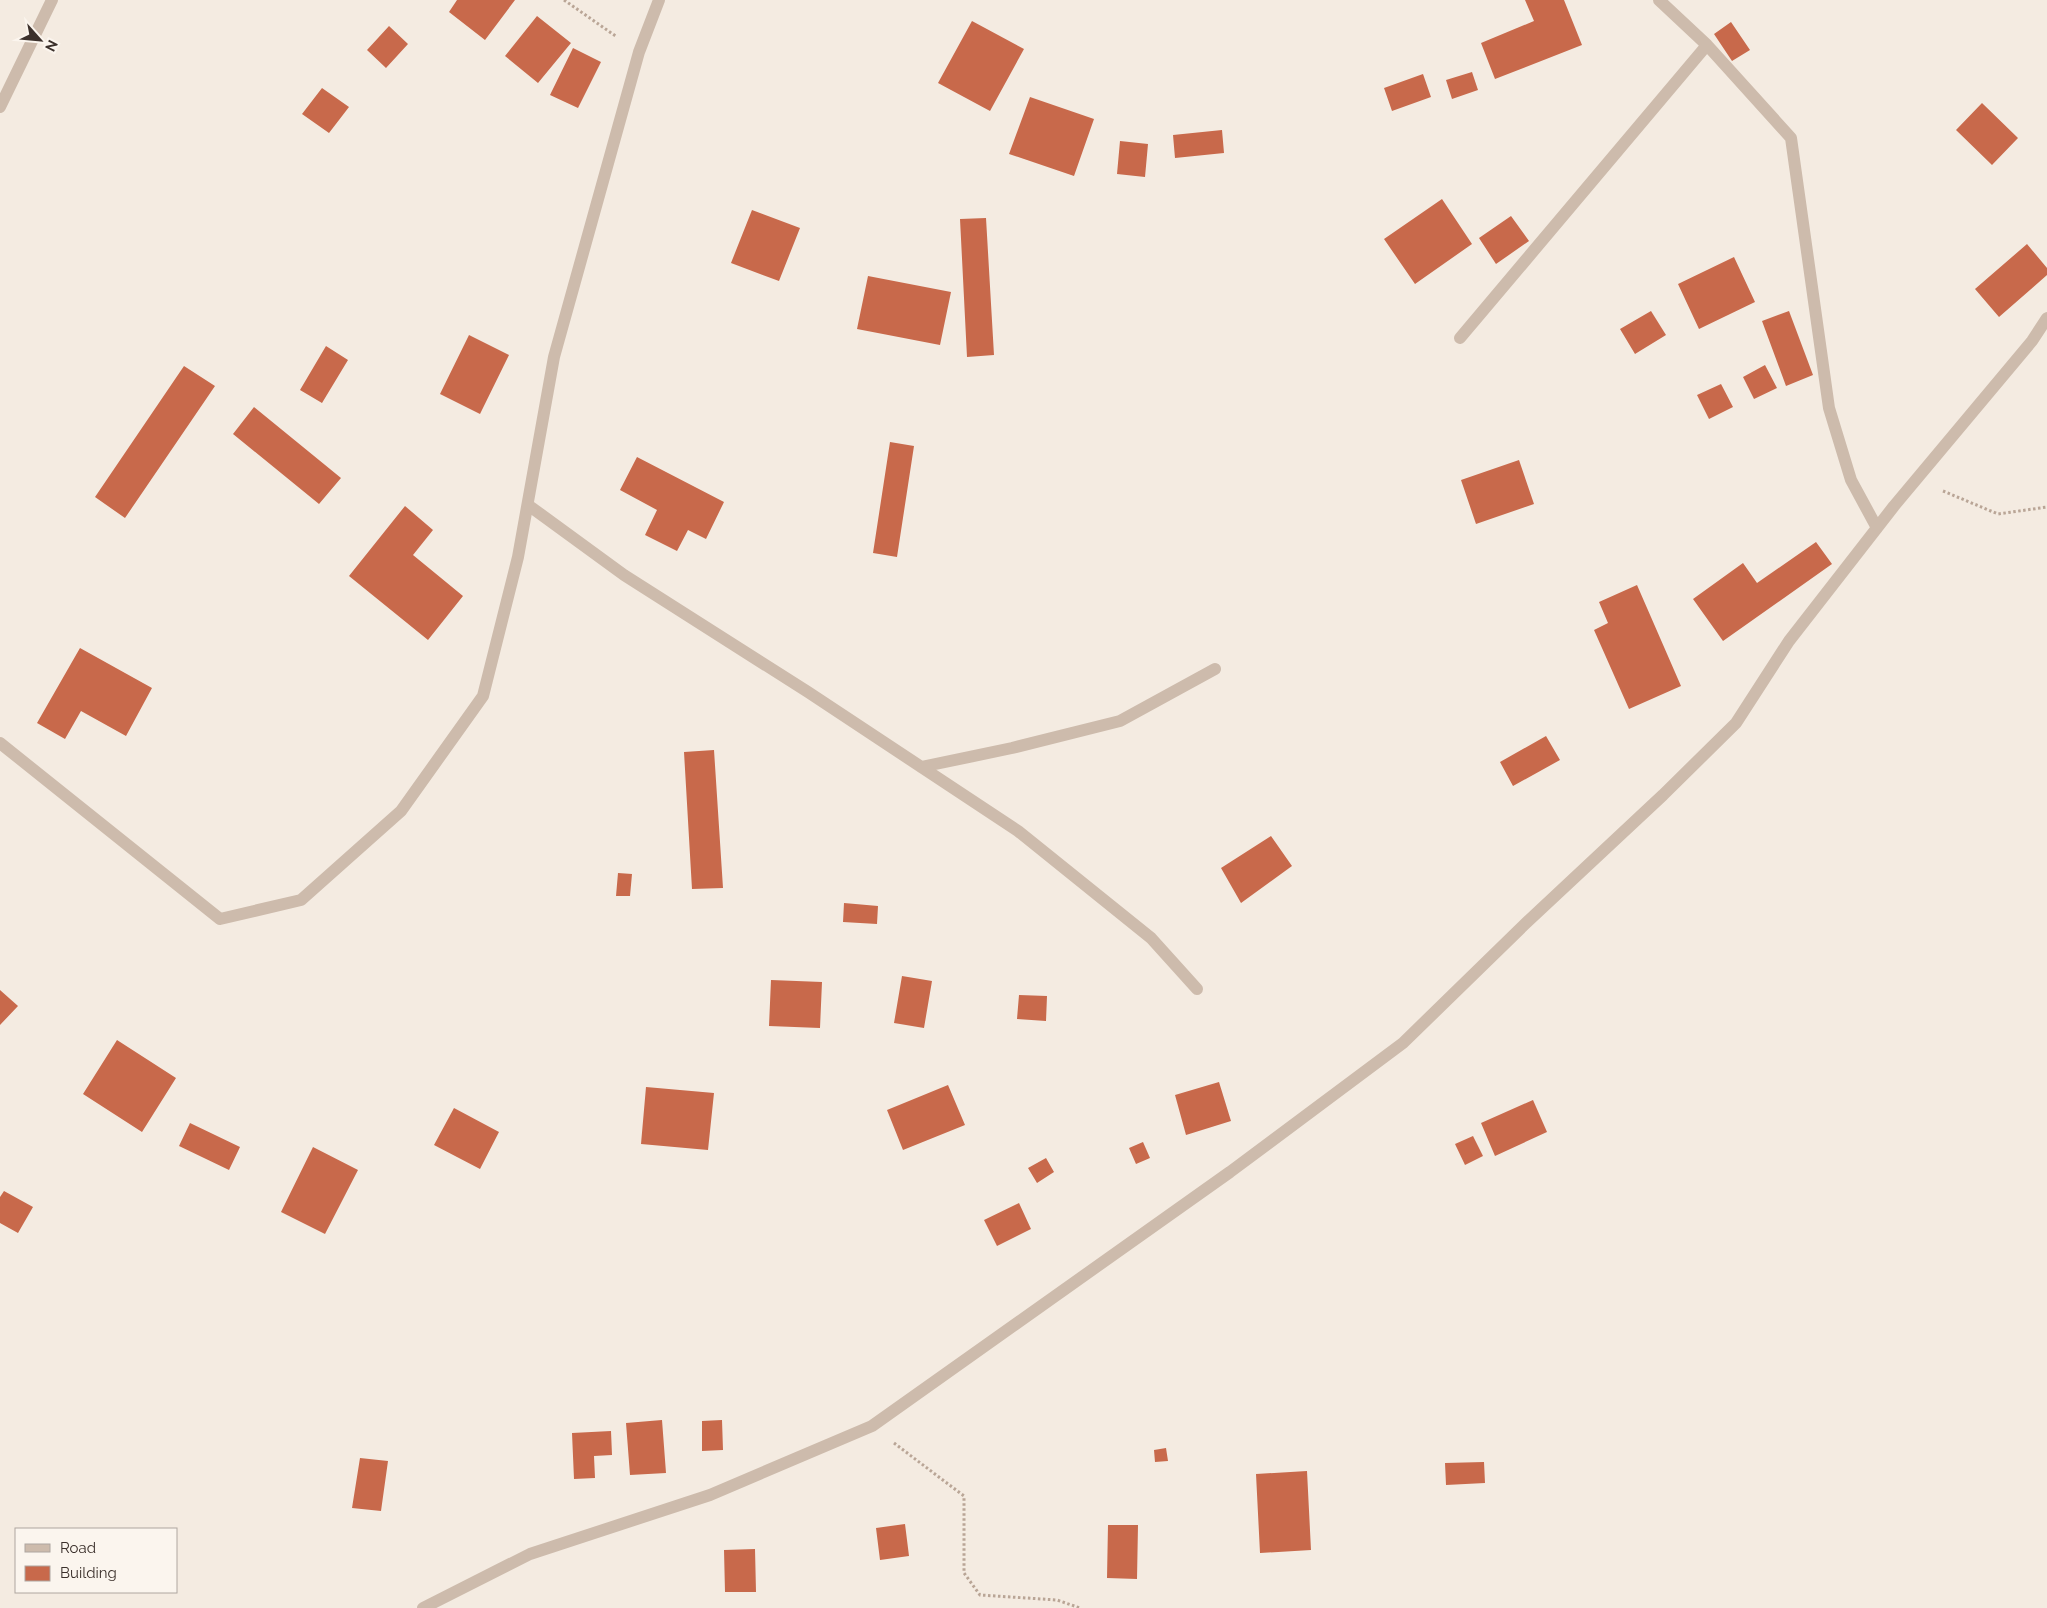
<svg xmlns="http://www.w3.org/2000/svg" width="2047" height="1608" font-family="Raleway,sans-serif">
<rect width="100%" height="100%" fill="#f4ebe1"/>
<path fill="#c8694b" d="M457,0H515L485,40L449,12Z
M1525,0H1564L1582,45L1495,79L1481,43L1534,21Z
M537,16L571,43L538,83L505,56Z
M972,21L1024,49L990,111L938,83Z
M1731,22L1750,50L1732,61L1714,34Z
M389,26L408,44L386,68L367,50Z
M573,48L601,62L578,108L550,95Z
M1472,72L1478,90L1452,99L1446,80Z
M1423,74L1431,97L1392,111L1384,88Z
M322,88L349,107L329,133L302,114Z
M1030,97L1094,119L1074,176L1009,154Z
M1982,103L2018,138L1992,165L1956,130Z
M1222,130L1224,153L1175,158L1173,135Z
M1120,141L1148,144L1145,177L1117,174Z
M1442,199L1472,244L1415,284L1384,239Z
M752,210L800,228L779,281L731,263Z
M1511,216L1529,241L1496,264L1479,238Z
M986,218L994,355L967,357L960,219Z
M2027,244L2047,268V275L1999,317L1975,289Z
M1734,257L1755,302L1699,329L1678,284Z
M868,276L951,292L940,345L857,329Z
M1651,311L1666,335L1635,354L1620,329Z
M1789,311L1813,375L1786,386L1762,321Z
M469,335L509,355L480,414L440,394Z
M326,346L348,360L322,403L300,390Z
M1765,365L1777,388L1754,399L1743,377Z
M184,366L215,386L125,518L95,497Z
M1721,384L1733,407L1709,419L1697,395Z
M254,407L341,478L319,504L233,434Z
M890,442L914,446L897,557L873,553Z
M637,457L724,502L706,539L688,530L677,551L645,535L657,510L620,490Z
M1519,460L1534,504L1476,524L1461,480Z
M405,506L433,530L413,555L463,596L428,640L349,576Z
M1816,542L1832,564L1723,641L1693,599L1743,563L1757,583Z
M1637,585L1681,686L1629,709L1594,630L1608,623L1599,602Z
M80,648L152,688L126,736L81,711L65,739L37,723Z
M1546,736L1560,760L1513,786L1500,762Z
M714,750L723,888L692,889L684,752Z
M1271,836L1292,866L1241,903L1221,868Z
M618,873L632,874L630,896H616Z
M844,903L878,906L877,924L843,922Z
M902,976L932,981L924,1028L894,1023Z
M771,980L822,982L820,1028L769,1026Z
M0,990L18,1006L0,1025Z
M1019,995L1047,996L1046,1021L1017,1019Z
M117,1040L176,1078L142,1132L83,1094Z
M1219,1082L1231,1121L1186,1135L1175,1095Z
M948,1085L965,1125L903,1150L887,1110Z
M646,1087L714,1093L708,1150L641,1144Z
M1533,1100L1547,1132L1495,1156L1481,1123Z
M454,1108L499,1132L480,1169L434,1145Z
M190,1123L240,1147L229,1170L179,1146Z
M1473,1136L1483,1156L1465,1165L1455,1144Z
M1143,1142L1150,1158L1136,1164L1129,1148Z
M313,1147L358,1170L325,1234L281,1212Z
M1046,1158L1054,1172L1037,1183L1028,1168Z
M4,1191L33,1207L18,1233L0,1223V1197Z
M1019,1203L1031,1229L997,1246L984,1220Z
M662,1420L666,1473L630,1475L626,1423Z
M722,1420L723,1450L702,1451V1421Z
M611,1431L612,1455L594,1456L595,1478L574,1479L572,1433Z
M1166,1448L1168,1461L1155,1462L1154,1450Z
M360,1458L388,1461L381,1511L352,1508Z
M1484,1462L1485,1483L1446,1485L1445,1463Z
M1307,1471L1311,1550L1260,1553L1256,1474Z
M905,1524L909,1556L880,1560L876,1528Z
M1108,1525H1138L1137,1579L1107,1578Z
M755,1549L756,1592H725L724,1550Z"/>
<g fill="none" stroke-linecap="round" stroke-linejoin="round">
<path stroke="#b9a596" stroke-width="3" stroke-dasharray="2.5 2.5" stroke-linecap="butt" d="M564,0L617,37
M1943,491L1998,514L2047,507
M894,1443L964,1496V1573L980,1595L1057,1600L1080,1608"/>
<path stroke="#cdbbac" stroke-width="12" d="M1707,45L1791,138L1829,408L1851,480L1877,528
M0,107L52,0
M1460,338L1707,45L1659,0
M528,505L624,575L808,692L1018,831L1151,938L1197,989
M0,743L220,919L301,900L401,811L483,696L518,557L554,357L639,52L659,0
M921,767L1012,748L1120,721L1215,669
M423,1608L530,1554L710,1495L872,1426L1230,1172L1403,1043L1525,924L1663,795L1736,723L1789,641L1894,506L2032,341L2047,318"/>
</g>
<rect x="15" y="1528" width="162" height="65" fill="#fbf5ee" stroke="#aea6a0"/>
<rect x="25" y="1544" width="25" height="8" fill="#cdbbac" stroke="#aea6a0"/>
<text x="60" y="1553" font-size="15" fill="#3b302b">Road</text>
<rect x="25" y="1566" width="25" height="15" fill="#c8694b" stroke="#aea6a0"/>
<text x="60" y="1578" font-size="15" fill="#3b302b">Building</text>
<g transform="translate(40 40) rotate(117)" stroke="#fbf5ee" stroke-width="4" paint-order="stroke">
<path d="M0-4L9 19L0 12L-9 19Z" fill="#3b302b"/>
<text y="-8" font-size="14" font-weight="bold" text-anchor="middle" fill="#3b302b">N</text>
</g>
</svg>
